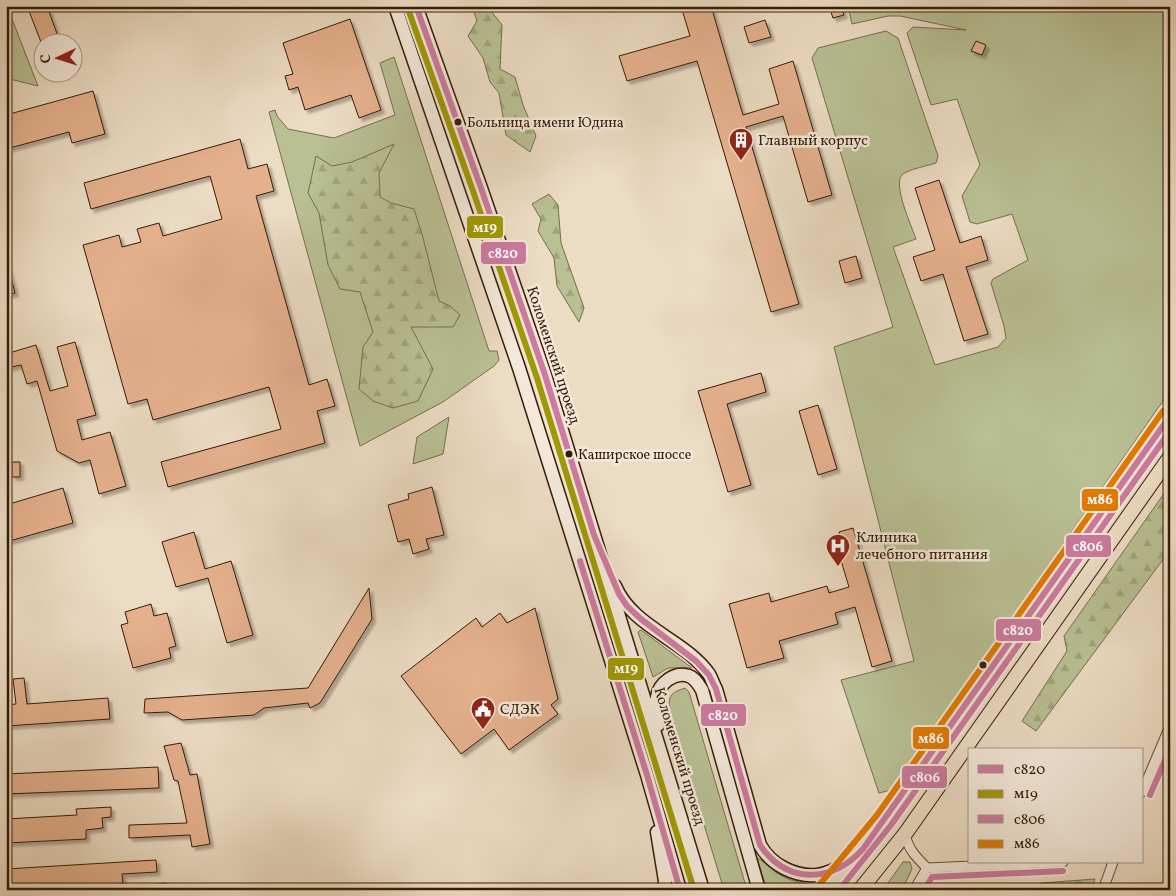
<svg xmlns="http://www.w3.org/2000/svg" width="1176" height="896" font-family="Vollkorn,serif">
<defs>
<pattern id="forest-firs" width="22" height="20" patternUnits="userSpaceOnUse" patternTransform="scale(1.25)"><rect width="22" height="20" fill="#b8c094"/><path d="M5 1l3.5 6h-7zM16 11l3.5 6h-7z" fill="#9fa47e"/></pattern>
<filter id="shadow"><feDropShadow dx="3.5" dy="3.5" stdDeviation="1" flood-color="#0004"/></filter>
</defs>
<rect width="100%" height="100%" fill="#ecdcc4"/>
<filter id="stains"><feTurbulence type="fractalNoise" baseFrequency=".004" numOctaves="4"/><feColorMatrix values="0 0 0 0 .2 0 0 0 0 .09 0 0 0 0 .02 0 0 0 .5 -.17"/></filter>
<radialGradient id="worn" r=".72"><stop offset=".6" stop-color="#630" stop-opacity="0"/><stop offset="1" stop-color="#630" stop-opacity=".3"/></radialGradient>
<path fill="#b8c094" stroke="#766e4e" d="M6,6H7L38,86L6,78Z
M848,6H1170V391L891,790L879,793L841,680L914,661L834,347L893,327L812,58L818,48L886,31L898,38L938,156L936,163C927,166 910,169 903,174C891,182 912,227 916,239L893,247L935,365L998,347L1006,338L1004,326L991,283L993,279L1028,260L1012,214L977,224L970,222L962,196L980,165L957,99L931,105L907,33L913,27L966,30L900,16H888L852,24Z
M394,57L489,351H497L499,360L494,366L443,402L360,446L269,112L275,110L277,116L288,129L334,138L395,115L380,63Z
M449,417L443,454L413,464L417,437Z
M641,630L692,668H668L653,677L638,632Z
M685,688L689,692L747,890H724L669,710C669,695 670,693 685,688Z
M757,858C764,861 768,866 774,871C784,878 797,883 809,884L808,889L767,890Z
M903,862H910L912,869L902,890H883Z"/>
<path fill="url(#forest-firs)" stroke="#766e4e" d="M472,6H487L502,25L500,69L515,77L523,105L536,136L530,152L506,135L499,93L490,82L483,58L468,36L477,21Z
M394,144L379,173L380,197L391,203L414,209L422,234L439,301L450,306L460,315L453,327H411L433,369L418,401L393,408L373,401L359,389L363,347L373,332L360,292L340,289L328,265L319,213L308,193L316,156L332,166L352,162Z
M549,194L558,205L561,243L584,308L579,322L557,286L554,258L538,231L541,219L532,204Z
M1170,485V550L1036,731L1022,721L1067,651L1064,636Z
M1095,879L1091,890H1041V883Z"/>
<path fill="#e5b18d" stroke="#341c07" filter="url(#shadow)" d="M27,6H47L60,42H41Z
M681,6H711L743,115L779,104L769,69L793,61L832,195L808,202L783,116L746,127L799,304L771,312L697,61L627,81L619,56L690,36Z
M829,6H841L844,15L833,18Z
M350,19L381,110L359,118L351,95L305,110L298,87L289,90L285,76L293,74L283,43Z
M765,20L771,37L749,43L744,27Z
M976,41L986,45L982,55L971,51Z
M93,91L105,134L72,143L69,132L6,149V115Z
M240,139L248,169L267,164L274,191L256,196L309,385L327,379L335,406L317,411L325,443L168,487L161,462L281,429L269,387L153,420L147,399L128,404L83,245L119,235L122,247L141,242L137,229L159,223L163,236L222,219L210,176L91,209L84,183Z
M939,180L960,243L981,236L988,260L966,267L988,334L964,341L943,274L921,281L913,257L935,250L915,188Z
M856,256L862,278L845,283L839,261Z
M6,270H9L15,293L6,295Z
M75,342L96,415L77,420L82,440L110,432L126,486L99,494L90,460L79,463L57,451L37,381L27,384L21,365L6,368V354L36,345L50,391L68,386L57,347Z
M761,373L766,392L727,404L751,485L728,492L698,391Z
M818,405L837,469L818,475L799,411Z
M12,462H20V477H12Z
M432,487L444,535L426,539L429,549L413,554L409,539L398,542L388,505L409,499L408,494Z
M63,488L73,523L6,542V505Z
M853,528L892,661L872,667L855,607L835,613L838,624L779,641L784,658L747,668L729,604L769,593L771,602L827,586L829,593L849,587L836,544L842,542L839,532Z
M194,532L205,569L231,561L253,635L227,643L208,578L176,587L162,542Z
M369,588L372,619L320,703L310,708L308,703L264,708L254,715L182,720L168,712L144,713L145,699L308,688Z
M151,604L154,616L167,613L176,646L169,648L171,658L133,668L121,625L128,623L125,612Z
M535,608L558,699L551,705L558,714L509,750L494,729L461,754L401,676L476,618L482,627L500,613L507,623Z
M24,678L27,704L108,698L110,719L6,726V705L16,704L13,679Z
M181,743L190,775L197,774L210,844L192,847L190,835L129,838V825L187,823L178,781L174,780L164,746Z
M158,767L159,788L6,794V774Z
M111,807V817L102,818L103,828L86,830V839L6,843V819L77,815L76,809Z
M156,860L157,872L122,874L123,884L6,889V869Z"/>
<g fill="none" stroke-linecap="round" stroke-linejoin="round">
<defs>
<path id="minor" d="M1142,792L1170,726
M905,834C908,849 916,857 927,868L1063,862
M153,890L164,888
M914,890L927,868
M1103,890L1113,862"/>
<path id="secondary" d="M395,6L519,368L647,775L680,890
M416,6L481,188L545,375L703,890
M615,586C633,628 684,639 709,674C712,679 713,684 716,689L760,845C771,865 795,877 817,875C829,874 840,867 850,860
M658,725C658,716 655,705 657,697C659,683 675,671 689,676C695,678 699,685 702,690L759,890
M657,832L665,881L664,890"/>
<path id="primary" d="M827,890L856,856L884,820L1170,416
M860,890L905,834L1170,457"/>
</defs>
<use href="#minor" stroke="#624c36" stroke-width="11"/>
<use href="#secondary" stroke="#341c07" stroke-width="15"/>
<use href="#primary" stroke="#341c07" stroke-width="16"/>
<use href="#minor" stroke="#f3e8d9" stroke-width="9"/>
<use href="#secondary" stroke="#f3e8d9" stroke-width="12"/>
<use href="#primary" stroke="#ecdcc4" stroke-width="14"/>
<defs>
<path id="bus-1" d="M416,6L481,188L545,375L594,535L619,594L627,606L641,619L696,661L709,675L716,689L760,845C787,885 832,883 863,849L1170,416
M580,561L647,775L680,890"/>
<path id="bus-2" d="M408,9L473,191L537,378L694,890"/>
<path id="bus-3" d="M1150,795L1170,749
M839,890L891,825L1170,431
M924,890L932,877L1063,871"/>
<path id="bus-4" d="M820,884L877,815L1163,411"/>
</defs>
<use href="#bus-1" stroke="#f3e8d9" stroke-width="10"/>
<use href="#bus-2" stroke="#f3e8d9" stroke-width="10"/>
<use href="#bus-3" stroke="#f3e8d9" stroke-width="10"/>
<use href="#bus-4" stroke="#f3e8d9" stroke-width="10"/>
<use href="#bus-1" stroke="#cc7a9f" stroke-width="6"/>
<use href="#bus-2" stroke="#9f9905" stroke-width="6"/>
<use href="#bus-3" stroke="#cc7a9f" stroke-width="6"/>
<use href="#bus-4" stroke="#e17a01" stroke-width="6"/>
</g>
<defs>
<symbol id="building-pin" viewBox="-11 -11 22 30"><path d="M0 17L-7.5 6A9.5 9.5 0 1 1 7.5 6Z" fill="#8f2418" stroke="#f3e8d9"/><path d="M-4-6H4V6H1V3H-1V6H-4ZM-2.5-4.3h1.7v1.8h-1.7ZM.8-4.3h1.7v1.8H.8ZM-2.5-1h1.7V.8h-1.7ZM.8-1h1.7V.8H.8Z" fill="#fff"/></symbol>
<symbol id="hospital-pin" viewBox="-11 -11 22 30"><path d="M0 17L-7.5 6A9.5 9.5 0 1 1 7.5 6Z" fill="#8f2418" stroke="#f3e8d9"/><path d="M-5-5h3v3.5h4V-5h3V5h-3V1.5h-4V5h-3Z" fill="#fff"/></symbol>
<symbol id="civic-pin" viewBox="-11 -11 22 30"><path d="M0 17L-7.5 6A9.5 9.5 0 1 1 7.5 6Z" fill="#8f2418" stroke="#f3e8d9"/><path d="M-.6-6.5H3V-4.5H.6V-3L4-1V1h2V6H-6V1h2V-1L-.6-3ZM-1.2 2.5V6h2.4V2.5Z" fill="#fff"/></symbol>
</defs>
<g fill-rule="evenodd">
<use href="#building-pin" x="727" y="126" width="28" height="38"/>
<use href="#hospital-pin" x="824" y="532" width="28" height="38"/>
<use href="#civic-pin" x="469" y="695" width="28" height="38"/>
</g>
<g fill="#341c07" stroke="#f3e8d9" stroke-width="2">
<circle cx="458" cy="122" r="4.5"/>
<circle cx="569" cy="454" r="4.5"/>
<circle cx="983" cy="665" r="4.5"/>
</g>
<g text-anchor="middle" stroke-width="5" stroke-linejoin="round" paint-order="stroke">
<g font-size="14" fill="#341c07" stroke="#f3e8d9" text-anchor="start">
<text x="467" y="127">Больница имени Юдина</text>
<text x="578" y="459">Каширское шоссе</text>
</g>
<g font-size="15" fill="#341c07" stroke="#f3e8d9" text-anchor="start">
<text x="758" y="145">Главный корпус</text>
<text x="856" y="542">Клиника<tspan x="856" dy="17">лечебного питания</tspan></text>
<text x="500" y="714">СДЭК</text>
</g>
<g font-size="15" fill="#341c07" stroke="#f3e8d9">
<text transform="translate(554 355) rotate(72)" y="5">Коломенский проезд</text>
<text transform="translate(680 756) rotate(73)" y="5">Коломенский проезд</text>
</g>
</g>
<g stroke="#f3e8d9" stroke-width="2">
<rect x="466" y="215" width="38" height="24" rx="5" fill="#9f9905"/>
<rect x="480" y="241" width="47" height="24" rx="5" fill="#cc7a9f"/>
<rect x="1081" y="488" width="38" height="24" rx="5" fill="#e17a01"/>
<rect x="1065" y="534" width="47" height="24" rx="5" fill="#cc7a9f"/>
<rect x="995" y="618" width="47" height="24" rx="5" fill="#cc7a9f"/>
<rect x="607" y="657" width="38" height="24" rx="5" fill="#9f9905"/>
<rect x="700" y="703" width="47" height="24" rx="5" fill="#cc7a9f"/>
<rect x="912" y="726" width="38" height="24" rx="5" fill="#e17a01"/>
<rect x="901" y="765" width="47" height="24" rx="5" fill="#cc7a9f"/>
</g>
<g font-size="14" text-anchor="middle" font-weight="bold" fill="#fff">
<text x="485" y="232">м19</text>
<text x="503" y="258">с820</text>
<text x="1100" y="504">м86</text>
<text x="1088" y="551">с806</text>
<text x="1018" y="635">с820</text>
<text x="626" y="673">м19</text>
<text x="723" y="720">с820</text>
<text x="931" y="743">м86</text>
<text x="925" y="782">с806</text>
</g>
<rect width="1176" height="896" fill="none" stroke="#ecdcc4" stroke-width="25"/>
<rect x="8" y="8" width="1161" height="881" fill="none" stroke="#341c07" stroke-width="2.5"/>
<rect x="12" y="12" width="1151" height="871" fill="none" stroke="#341c07"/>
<rect x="968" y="748" width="175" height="115" fill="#f3e8d9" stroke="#a79685"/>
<rect x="978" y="765" width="25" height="8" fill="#cc7a9f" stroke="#a79685"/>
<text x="1014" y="774" font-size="15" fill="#341c07">с820</text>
<rect x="978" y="790" width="25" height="8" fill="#9f9905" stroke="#a79685"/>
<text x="1014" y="798" font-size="15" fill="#341c07">м19</text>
<rect x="978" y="815" width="25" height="8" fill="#cc7a9f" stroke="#a79685"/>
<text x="1014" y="824" font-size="15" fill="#341c07">с806</text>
<rect x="978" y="840" width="25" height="8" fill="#e17a01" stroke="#a79685"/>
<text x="1014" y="848" font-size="15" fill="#341c07">м86</text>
<g transform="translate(58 58) rotate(266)"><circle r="24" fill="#f3e8d9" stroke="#a79685"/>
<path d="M0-4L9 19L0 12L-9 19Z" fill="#8f2418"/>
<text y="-8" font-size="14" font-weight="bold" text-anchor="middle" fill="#341c07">С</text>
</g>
<rect width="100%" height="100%" filter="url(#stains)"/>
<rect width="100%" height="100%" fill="url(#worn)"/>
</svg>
